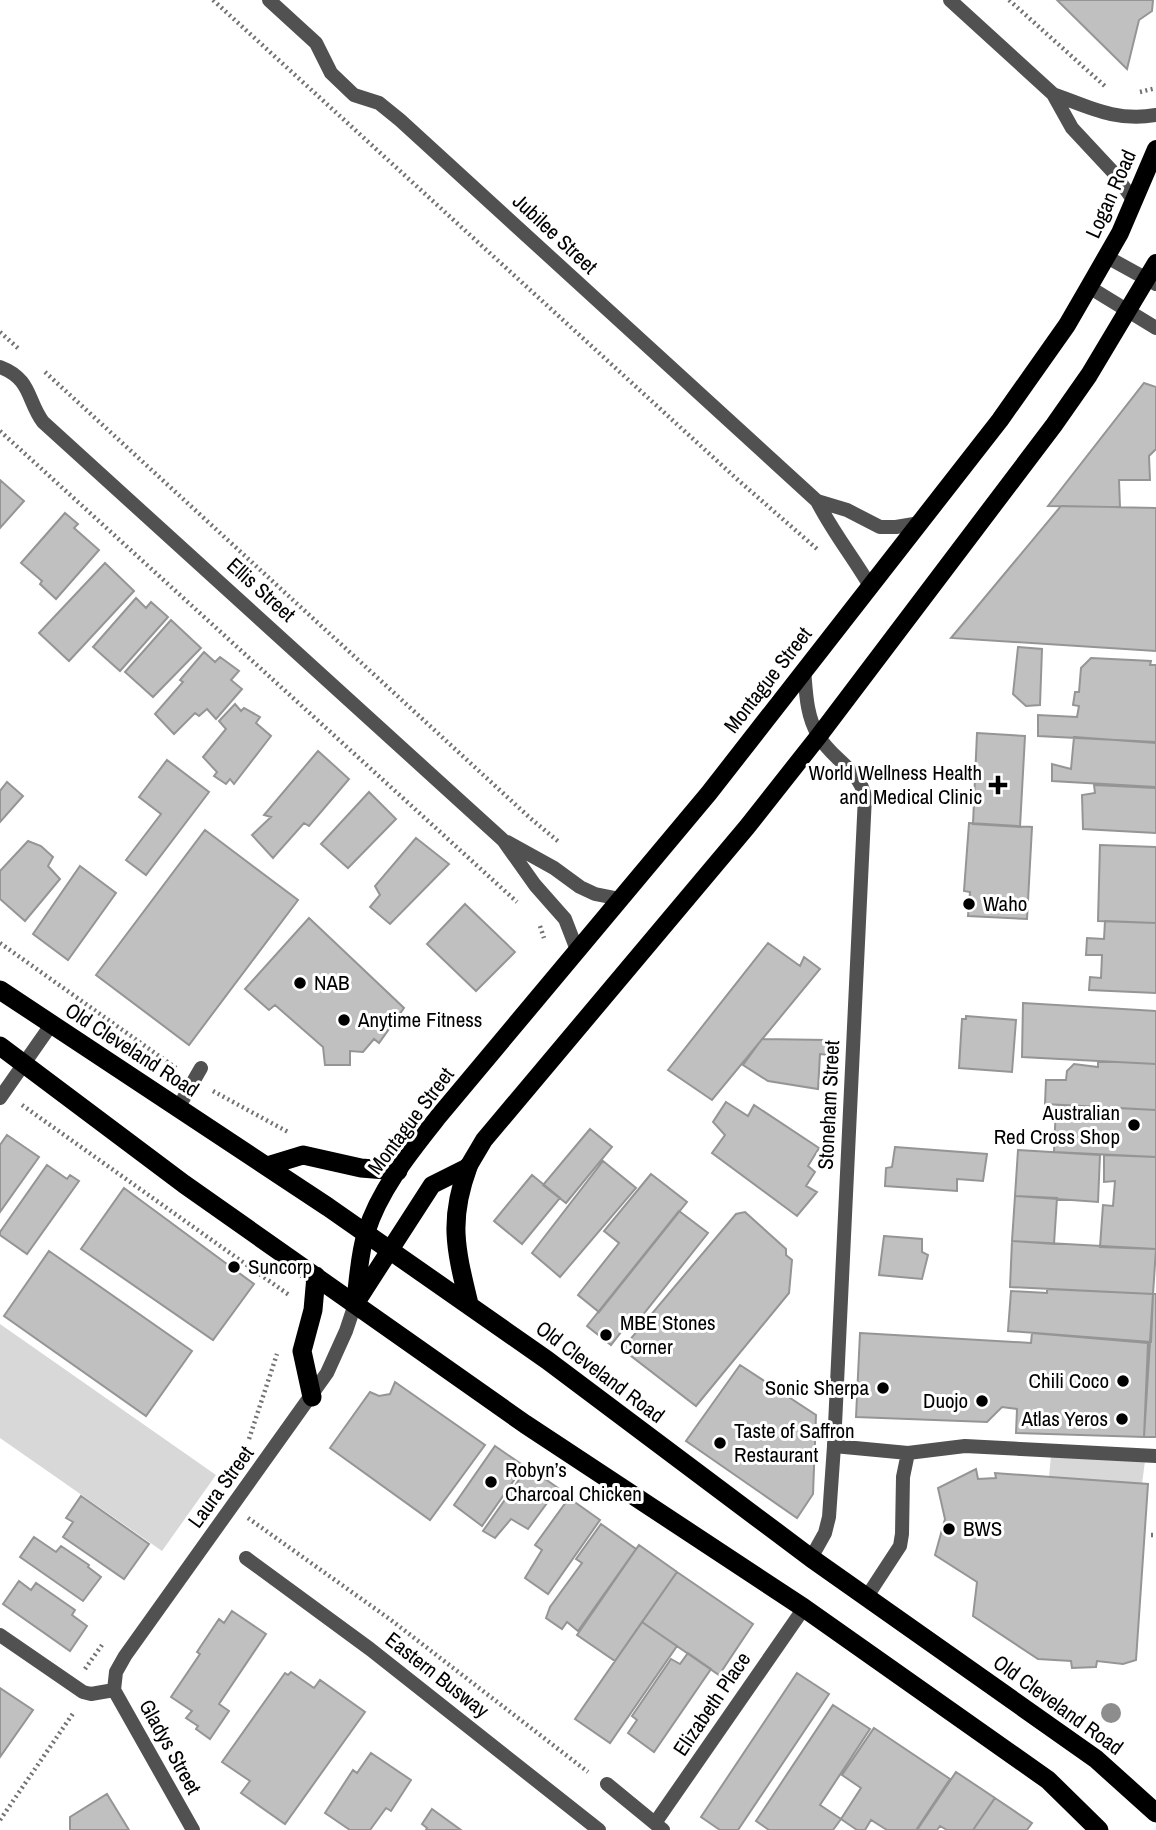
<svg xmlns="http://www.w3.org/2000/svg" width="1156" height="1830" font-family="'Archivo Narrow',sans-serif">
<rect width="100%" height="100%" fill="#fff"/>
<path fill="#d8d8d8" d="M0,1324L216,1475L162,1551L0,1438Z
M1051,1455L1145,1461L1142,1484L1049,1477Z"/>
<path fill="#c0c0c0" stroke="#959595" stroke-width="2" d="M1057,0H1153L1152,11L1139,20L1127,69Z
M1144,383L1156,387V449L1149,456L1150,480H1119L1120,507L1048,506Z
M0,480L24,501L0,528Z
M1061,506L1156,508V651L951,638Z
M65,513L78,524L74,528L99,550L56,599L40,584L42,581L21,563Z
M105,563L134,591L69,661L39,633Z
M136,598L146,608L151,602L168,617L120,671L93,647Z
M171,620L201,648L153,697L125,672Z
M1018,647L1042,649L1040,705L1026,706L1013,694Z
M204,652L215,662L220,657L239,671L231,680L242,689L216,719L207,709L199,716L195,713L174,734L155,714L183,682L180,680Z
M1091,658L1151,661L1150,665H1156V742L1038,736V715L1077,717L1079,706L1073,705L1075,692H1079L1081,668Z
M235,704L241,711L244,708L260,717L256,723L271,736L234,784L230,779L226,784L214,776L217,772L203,757L226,729L219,721Z
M977,733L1025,736L1020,827L973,824Z
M1074,737L1156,743V787L1052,781V764L1071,769Z
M318,751L349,779L309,826L304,823L273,858L252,835L271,817L264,815Z
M167,760L209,792L146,875L126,860L161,814L139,797Z
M7,782L23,796L0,822V791Z
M1094,785L1156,788V833L1083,829L1082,795L1095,793Z
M369,792L396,819L348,868L321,844Z
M969,823L1032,827L1027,919L968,916L970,892L964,891Z
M205,830L298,900L189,1045L96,975Z
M416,838L449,864L390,924L370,907L380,895L375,886Z
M28,841L41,846L53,857L48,866L60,879L25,921L0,899V871Z
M1100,845L1156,847V923L1098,921Z
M80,866L116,893L68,960L33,934Z
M465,904L515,952L476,991L427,944Z
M309,918L404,1008L379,1043L374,1039L363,1052L350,1051V1065H325L323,1047L275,1005L269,1010L245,989Z
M1105,921L1156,923V993L1089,990L1090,977L1101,978L1102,955H1086L1087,938L1104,939Z
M768,943L800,966L804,957L820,969L712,1100L668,1070Z
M1023,1003L1156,1011V1064L1022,1057Z
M966,1016L1016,1020L1012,1072L959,1068L962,1019H966Z
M762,1039L827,1040L829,1055L820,1054L818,1089L768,1081L743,1065Z
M1098,1061L1156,1064V1110L1045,1104L1046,1080H1066L1067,1071L1074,1064L1098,1067Z
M726,1102L748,1116L754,1105L819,1148L808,1166L815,1172L806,1186L817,1192L797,1216L712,1153L725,1135L713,1122Z
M1056,1105L1156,1110V1157L1054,1152Z
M590,1129L612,1147L566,1203L543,1185Z
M7,1135L39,1157L0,1212V1145Z
M895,1147L987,1154L983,1181L957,1179V1191L885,1186L886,1168L892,1167Z
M1018,1150L1100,1155L1098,1202L1015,1196Z
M1104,1155L1156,1157V1249L1100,1247L1103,1205L1113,1206L1115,1181L1104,1182Z
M603,1161L636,1188L560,1277L532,1253Z
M47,1165L67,1179L70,1175L79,1181L27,1254L0,1235V1232Z
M651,1174L687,1202L599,1312L578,1295L619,1243L604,1231Z
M532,1175L560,1198L522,1244L494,1221Z
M124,1188L254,1284L213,1340L81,1249Z
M1015,1196L1057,1198L1054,1244L1012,1241Z
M679,1211L708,1233L630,1331L625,1327L611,1345L587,1326Z
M745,1212L786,1249V1255L792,1260L789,1293L696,1406L622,1349L736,1214Z
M884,1236L922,1239V1252L928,1255L922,1279L879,1275Z
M1012,1241L1156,1249L1153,1294L1010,1287Z
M49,1251L192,1351L146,1416L4,1316Z
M1047,1289L1153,1294L1151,1342L1008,1331L1011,1291L1047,1293Z
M1153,1294H1156V1437H1144Z
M860,1333L1031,1343L1032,1333L1148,1343L1144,1437L1016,1433L1017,1409L1002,1407L987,1422L856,1417Z
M740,1365L816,1415L813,1494L797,1518L686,1441Z
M395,1382L485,1445L430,1520L330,1448L370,1392L379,1396L390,1394Z
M495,1446L524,1466L482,1526L454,1505Z
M528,1467L558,1488L528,1529L511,1519L495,1538L483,1531Z
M976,1469L978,1479L996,1478L995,1473L1148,1484L1136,1660L1123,1664L1097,1661L1096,1667L1072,1668L1071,1661L1038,1659L973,1616L977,1582L935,1555L945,1519L938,1488Z
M81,1496L149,1544L124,1579L63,1537L73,1522L66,1518Z
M569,1498L600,1520L548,1594L525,1578L542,1550L535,1545Z
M601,1524L636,1549L578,1631L567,1622L562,1629L546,1618L550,1607L582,1563L576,1559Z
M34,1537L56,1552L61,1546L89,1565L88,1567L101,1577L83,1601L20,1557Z
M639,1545L677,1572L615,1661L577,1635Z
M677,1572L753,1624L719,1675L642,1622Z
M19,1581L31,1590L36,1583L75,1610L72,1615L87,1626L70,1651L3,1604Z
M232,1611L266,1634L219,1704L229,1711L210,1739L196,1729L198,1726L186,1718L192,1711L171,1697L200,1654L197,1652L219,1619L224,1623Z
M642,1622L677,1646L610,1743L575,1719Z
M688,1653L711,1669L654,1752L628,1733L637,1720L632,1716L671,1659L680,1664Z
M291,1672L314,1688L320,1680L365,1712L285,1824L241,1793L250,1781L222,1762L285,1673L288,1675Z
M797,1673L829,1694L738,1830H720L701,1817Z
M0,1688L33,1710L0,1757Z
M833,1705L870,1729L820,1805L841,1819L833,1830H769L756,1821Z
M874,1728L950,1779L916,1830H887L871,1820L865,1830H857L841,1819L861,1788L842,1775Z
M371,1753L411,1780L391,1811L386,1808L370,1830H350L325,1813L353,1770L357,1773Z
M956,1772L995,1798L973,1830H947L940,1826L937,1830H917Z
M107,1794L129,1830H70V1817Z
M995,1798L1032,1823L1027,1830H973Z
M432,1809L461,1830H426L427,1828L422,1824Z"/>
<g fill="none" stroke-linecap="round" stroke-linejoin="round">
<path stroke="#737373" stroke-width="4.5" stroke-dasharray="2 3.5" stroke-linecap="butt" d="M213,0L738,480L817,549
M1009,0L1107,88
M1140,92L1156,88
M0,332L20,350
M45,372L529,817L560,843
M0,431L517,902
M540,926L544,938
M0,943L176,1068
M213,1091L288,1132
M22,1105L289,1295
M249,1439L277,1354
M248,1518L391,1620L588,1772
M1151,1535H1156
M85,1669L102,1645
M0,1820L74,1712"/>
<path stroke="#515151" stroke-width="14" d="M178,1108L201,1068
M834,1446L908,1453L965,1446L1156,1456
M246,1558L370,1649L599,1830
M866,1598L900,1546L902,1534L903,1477L908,1453
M607,1784L663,1830
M655,1823L804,1608"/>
<path stroke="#515151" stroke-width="14" d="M269,0L316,43L331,73L354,95L379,103L400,120L817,501C832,531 853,557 870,586
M950,0L1053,94L1072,128L1113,172L1134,201
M1053,94C1089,107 1116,122 1156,115
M1107,257L1156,284
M1089,287L1156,328
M0,367C32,379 27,401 43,422L503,840L535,885L565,919L577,950
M817,501L847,510L880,527H896L920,523
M804,669C806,691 806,715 818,735C831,759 858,768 865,796L834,1446L829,1517L825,1533L811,1558
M507,842L554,868L580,887L595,894L620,899
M0,1098L51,1025
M0,1635L83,1692L91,1694L114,1690L193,1830
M114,1690L116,1672L125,1656L327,1373L346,1331L355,1304"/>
<path stroke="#000" stroke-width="18" d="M359,1298L432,1185L468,1167L484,1140L747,827L818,737L1054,425L1089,375L1156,263
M355,1304C358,1281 359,1255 366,1233C379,1190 411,1151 438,1117L709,793L1000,420L1067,325L1089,287L1120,233L1156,149"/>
<path stroke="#000" stroke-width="19" d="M0,990L328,1207L547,1360L811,1558L1096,1759L1156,1813
M0,1046L184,1184L525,1424L804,1608L1048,1780L1099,1830
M267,1166L303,1155L361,1168L398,1171
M468,1167C448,1221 456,1250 469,1304
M312,1397L302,1351L313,1310L316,1276"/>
</g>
<circle fill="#8d8d8d" cx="1111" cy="1713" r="10"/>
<g fill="#000" stroke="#fff" stroke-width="2.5">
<path d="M994.5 774.5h7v7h7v7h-7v7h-7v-7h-7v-7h7z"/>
<circle cx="969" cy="904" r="7"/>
<circle cx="300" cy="983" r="7"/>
<circle cx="344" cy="1020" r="7"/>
<circle cx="1134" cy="1125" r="7"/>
<circle cx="234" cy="1267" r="7"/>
<circle cx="606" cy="1335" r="7"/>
<circle cx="1123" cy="1381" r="7"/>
<circle cx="883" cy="1388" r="7"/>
<circle cx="982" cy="1401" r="7"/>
<circle cx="1122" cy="1419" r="7"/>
<circle cx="720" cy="1443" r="7"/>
<circle cx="491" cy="1482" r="7"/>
<circle cx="949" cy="1529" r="7"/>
</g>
<g text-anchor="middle" stroke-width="6" stroke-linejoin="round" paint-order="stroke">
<g font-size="21" fill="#000" stroke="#fff">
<text transform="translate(1111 194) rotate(-66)" y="7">Logan Road</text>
<text transform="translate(555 234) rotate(43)" y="7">Jubilee Street</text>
<text transform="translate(261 590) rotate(42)" y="7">Ellis Street</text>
<text transform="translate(768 680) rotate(-52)" y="7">Montague Street</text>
<text transform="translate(132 1050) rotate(33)" y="7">Old Cleveland Road</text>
<text transform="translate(829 1105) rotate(-87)" y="7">Stoneham Street</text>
<text transform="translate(411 1121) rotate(-53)" y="7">Montague Street</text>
<text transform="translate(600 1372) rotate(37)" y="7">Old Cleveland Road</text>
<text transform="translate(221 1487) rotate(-54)" y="7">Laura Street</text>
<text transform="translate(437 1675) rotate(38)" y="7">Eastern Busway</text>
<text transform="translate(712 1704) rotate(-56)" y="7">Elizabeth Place</text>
<text transform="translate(1058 1705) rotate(36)" y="7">Old Cleveland Road</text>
<text transform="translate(170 1747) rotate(61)" y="7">Gladys Street</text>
</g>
<g font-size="21" fill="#000" stroke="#fff" text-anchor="start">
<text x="982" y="780" text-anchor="end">World Wellness Health<tspan x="982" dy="24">and Medical Clinic</tspan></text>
<text x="983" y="911">Waho</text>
<text x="314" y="990">NAB</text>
<text x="358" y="1027">Anytime Fitness</text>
<text x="1120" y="1120" text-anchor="end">Australian<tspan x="1120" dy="24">Red Cross Shop</tspan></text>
<text x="248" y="1274">Suncorp</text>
<text x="620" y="1330">MBE Stones<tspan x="620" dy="24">Corner</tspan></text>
<text x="1109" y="1388" text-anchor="end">Chili Coco</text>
<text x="869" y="1395" text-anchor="end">Sonic Sherpa</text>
<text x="968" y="1408" text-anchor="end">Duojo</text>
<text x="1108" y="1426" text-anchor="end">Atlas Yeros</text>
<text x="734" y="1438">Taste of Saffron<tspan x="734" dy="24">Restaurant</tspan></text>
<text x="505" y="1477">Robyn’s<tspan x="505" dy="24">Charcoal Chicken</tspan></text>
<text x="963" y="1536">BWS</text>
</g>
</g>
</svg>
